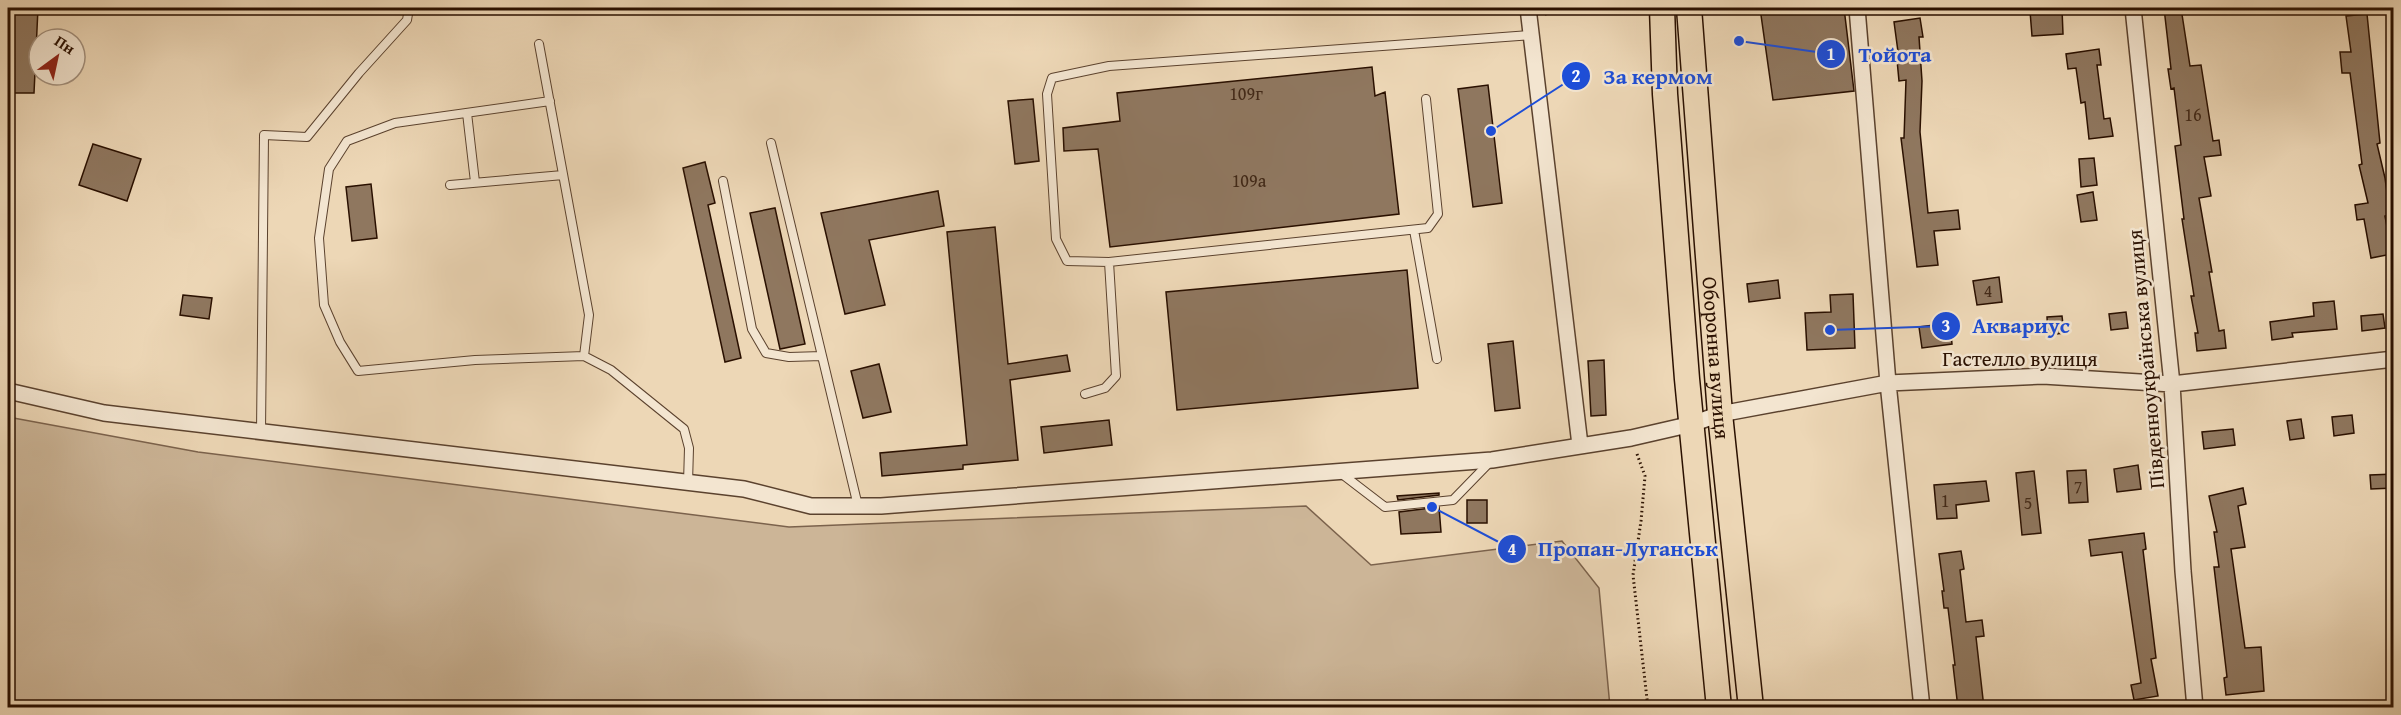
<svg xmlns="http://www.w3.org/2000/svg" width="2401" height="715" font-family="'Gentium Book Plus',serif">
<rect width="100%" height="100%" fill="#edd7b6"/>
<filter id="stains"><feTurbulence type="fractalNoise" baseFrequency=".00333" numOctaves="4"/><feColorMatrix values="0 0 0 0 .2 0 0 0 0 .09 0 0 0 0 .02 0 0 0 .5 -.17"/></filter>
<radialGradient id="worn" r=".72"><stop offset=".6" stop-color="#630" stop-opacity="0"/><stop offset="1" stop-color="#630" stop-opacity=".3"/></radialGradient>
<path fill="#ccb597" stroke="#7b624c" stroke-width="1.5" d="M8,417L198,452L789,527L1306,506L1371,565L1562,541L1599,588L1610,707H8Z"/>
<path fill="#8f775f" stroke="#2a1000" stroke-width="1.5" d="M8,8H38L34,93H8Z
M1760,8H1844L1854,91L1773,100Z
M2164,8H2181L2190,66L2201,65L2213,141L2219,140L2221,155L2204,157L2211,196L2199,198L2212,272H2209L2219,331L2224,330L2226,348L2197,351L2195,333H2198L2191,296H2194L2182,219H2184L2175,146L2181,145L2174,88L2171,89L2168,69H2171Z
M2062,9L2063,34L2032,36L2030,11Z
M2367,14L2380,143L2377,144L2385,178L2390,215L2385,216L2392,254L2371,258L2364,219L2357,220L2355,205L2368,203L2359,165L2362,164L2350,73H2342L2340,52H2351L2346,16Z
M1920,18L1923,37H1919L1922,81L1920,132L1928,213L1958,210L1960,229L1934,231L1938,265L1917,267L1901,138H1904L1906,80L1899,81L1897,60L1899,59L1894,22Z
M2099,49L2101,65H2097L2104,119L2110,118L2113,136L2089,139L2085,102L2081,103L2076,68L2068,69L2066,54Z
M1372,67L1375,96L1385,92L1399,214L1110,247L1098,149L1064,151L1063,128L1120,121L1117,93Z
M1488,85L1502,203L1473,207L1458,89Z
M1033,99L1039,161L1015,164L1008,101Z
M93,144L141,159L127,201L79,185Z
M2094,158L2097,185L2081,187L2079,159Z
M705,162L715,203L708,205L741,358L725,362L683,168Z
M371,184L377,238L352,241L346,187Z
M938,191L944,226L869,240L885,305L845,314L821,213Z
M2093,192L2097,220L2081,222L2077,195Z
M775,208L805,344L780,349L750,213Z
M995,227L1008,364L1067,355L1070,371L1010,380L1018,460L963,465V469L882,476L880,453L967,445L947,232Z
M1407,270L1418,388L1177,410L1166,292Z
M1999,277L2002,302L1977,305L1973,281Z
M1778,280L1780,298L1749,302L1747,284Z
M1853,294L1855,348L1807,350L1805,313L1831,312L1830,295Z
M183,295L212,298L209,319L180,315Z
M2334,301L2337,329L2292,333L2293,337L2272,340L2270,322L2314,316L2313,303Z
M2126,312L2128,328L2111,330L2109,314Z
M2383,314L2385,328L2362,331L2361,316Z
M2062,316L2064,333L2048,335L2047,317Z
M1950,323L1952,344L1922,348L1919,327Z
M1513,341L1520,408L1495,411L1488,344Z
M1604,360L1606,415L1591,416L1588,361Z
M879,364L891,412L863,418L851,371Z
M2352,415L2354,433L2334,436L2332,417Z
M2301,419L2304,438L2290,440L2287,421Z
M1109,420L1112,445L1044,453L1041,427Z
M2233,429L2235,445L2204,449L2202,432Z
M2138,465L2141,489L2117,492L2114,469Z
M2086,470L2088,502L2069,503L2067,471Z
M2034,471L2041,533L2022,535L2016,473Z
M2394,474V488L2371,489L2370,475Z
M1986,481L1989,501L1956,505L1957,518L1937,519L1934,485Z
M2243,488L2246,504L2238,506L2245,547L2231,549L2245,648L2261,647L2264,691L2226,695L2224,678L2227,677L2214,567H2219L2214,532H2217L2209,496Z
M1439,493V495L1398,500L1397,496Z
M1467,500H1487V523H1467Z
M1439,507L1441,532L1401,534L1399,512Z
M2144,533L2146,549L2143,550L2156,658L2151,659L2158,696L2134,700L2131,685L2141,683L2122,552L2091,556L2089,540Z
M1961,551L1964,569L1960,570L1966,622L1982,620L1984,636L1976,637L1984,708H1958L1953,665H1955L1948,608H1944L1942,591H1944L1939,554Z"/>
<g fill="none" stroke-linecap="round" stroke-linejoin="round">
<defs>
<path id="service" d="M539,44L589,315L584,356
M1426,99L1438,214L1428,228L1109,262L1067,261L1056,239L1047,94L1052,78L1109,66L1531,35
M550,101L395,123L347,141L329,169L319,238L324,305L340,342L358,371L475,360L584,356L611,370L684,429L689,448L688,483
M467,113L475,182
M771,143L858,506
M723,181L752,329L766,353L789,357L822,356
M450,185L563,175
M1414,230L1437,359
M1085,394L1105,388L1116,376L1109,262
M261,432L264,135L307,137L359,73L407,20L409,8
M1342,474L1385,507L1453,500L1489,463"/>
<path id="minor" d="M1528,8L1580,445
M1857,8L1888,383L1922,708
M2133,8L2172,384L2183,571L2195,708
M8,391L104,413L744,489L811,506H881L1492,460L1631,438L1692,424L1720,414L1888,383L2043,376L2172,384L2394,359"/>
<g id="primary">
<path d="M1662,8L1665,94L1687,379L1719,708"/>
<path id="s1" d="M1689,8L1720,414L1751,708"/>
</g>
</defs>
<use href="#service" stroke="#5b422e" stroke-width="10"/>
<use href="#minor" stroke="#5b422e" stroke-width="18"/>
<use href="#primary" stroke="#2a1000" stroke-width="27"/>
<path stroke="#2a1000" stroke-width="3" stroke-dasharray="1.5 3" stroke-linecap="butt" d="M1545,14L1589,8
M1637,454L1645,476L1641,521L1633,575L1648,708"/>
<use href="#service" stroke="#f3e5d0" stroke-width="8"/>
<use href="#minor" stroke="#f3e5d0" stroke-width="15"/>
<use href="#primary" stroke="#edd7b6" stroke-width="24"/>
</g>
<g text-anchor="middle" stroke-width="5" stroke-linejoin="round" paint-order="stroke">
<g font-size="18" fill="#432a18">
<text x="1246" y="100">109г</text>
<text x="2193" y="121">16</text>
<text x="1249" y="187">109а</text>
<text x="1988" y="297">4</text>
<text x="2078" y="493">7</text>
<text x="1945" y="507">1</text>
<text x="2028" y="509">5</text>
</g>
<g font-size="21" fill="#2a1000" stroke="#f3e5d0">
<text dy="7" stroke="none"><textPath href="#s1" startOffset="351">Оборонна вулиця</textPath></text>
<text x="2020" y="366">Гастелло вулиця</text>
<text transform="translate(2146 359) rotate(-95)" y="7">Південноукраїнська вулиця</text>
</g>
</g>
<path fill="none" stroke="#1d4ed8" stroke-width="2" d="M1739 41L1831 54M1491 131L1576 76M1830 330L1946 326M1432 507L1512 549"/>
<g fill="#1d4ed8" stroke="#f3e5d0" stroke-width="2">
<circle cx="1739" cy="41" r="6"/>
<circle cx="1491" cy="131" r="6"/>
<circle cx="1830" cy="330" r="6"/>
<circle cx="1432" cy="507" r="6"/>
<circle cx="1831" cy="54" r="15"/>
<circle cx="1576" cy="76" r="15"/>
<circle cx="1946" cy="326" r="15"/>
<circle cx="1512" cy="549" r="15"/>
</g>
<g font-size="18" text-anchor="middle" font-weight="bold" fill="#fff">
<text x="1831" y="60">1</text>
<text x="1576" y="82">2</text>
<text x="1946" y="332">3</text>
<text x="1512" y="555">4</text>
</g>
<g font-size="22" text-anchor="middle" font-weight="bold" fill="#1d4ed8" stroke="#f3e5d0" stroke-width="5" stroke-linejoin="round" paint-order="stroke">
<text x="1895" y="62">Тойота</text>
<text x="1658" y="84">За кермом</text>
<text x="2021" y="333">Аквариус</text>
<text x="1628" y="556">Пропан-Луганськ</text>
</g>
<rect width="2401" height="715" fill="none" stroke="#edd7b6" stroke-width="30"/>
<rect x="9" y="9" width="2383" height="697" fill="none" stroke="#2a1000" stroke-width="3"/>
<rect x="15" y="15" width="2371" height="685" fill="none" stroke="#2a1000" stroke-width="1.5"/>
<g transform="translate(57 57) rotate(33)"><circle r="28" fill="#f3e5d0" stroke="#a3907d" stroke-width="1.5"/>
<path d="M0-4.5L10 22L0 15L-10 22Z" fill="#8f2418"/>
<text y="-9" font-size="16" font-weight="bold" text-anchor="middle" fill="#2a1000">Пн</text>
</g>
<rect width="100%" height="100%" filter="url(#stains)"/>
<rect width="100%" height="100%" fill="url(#worn)"/>
</svg>
